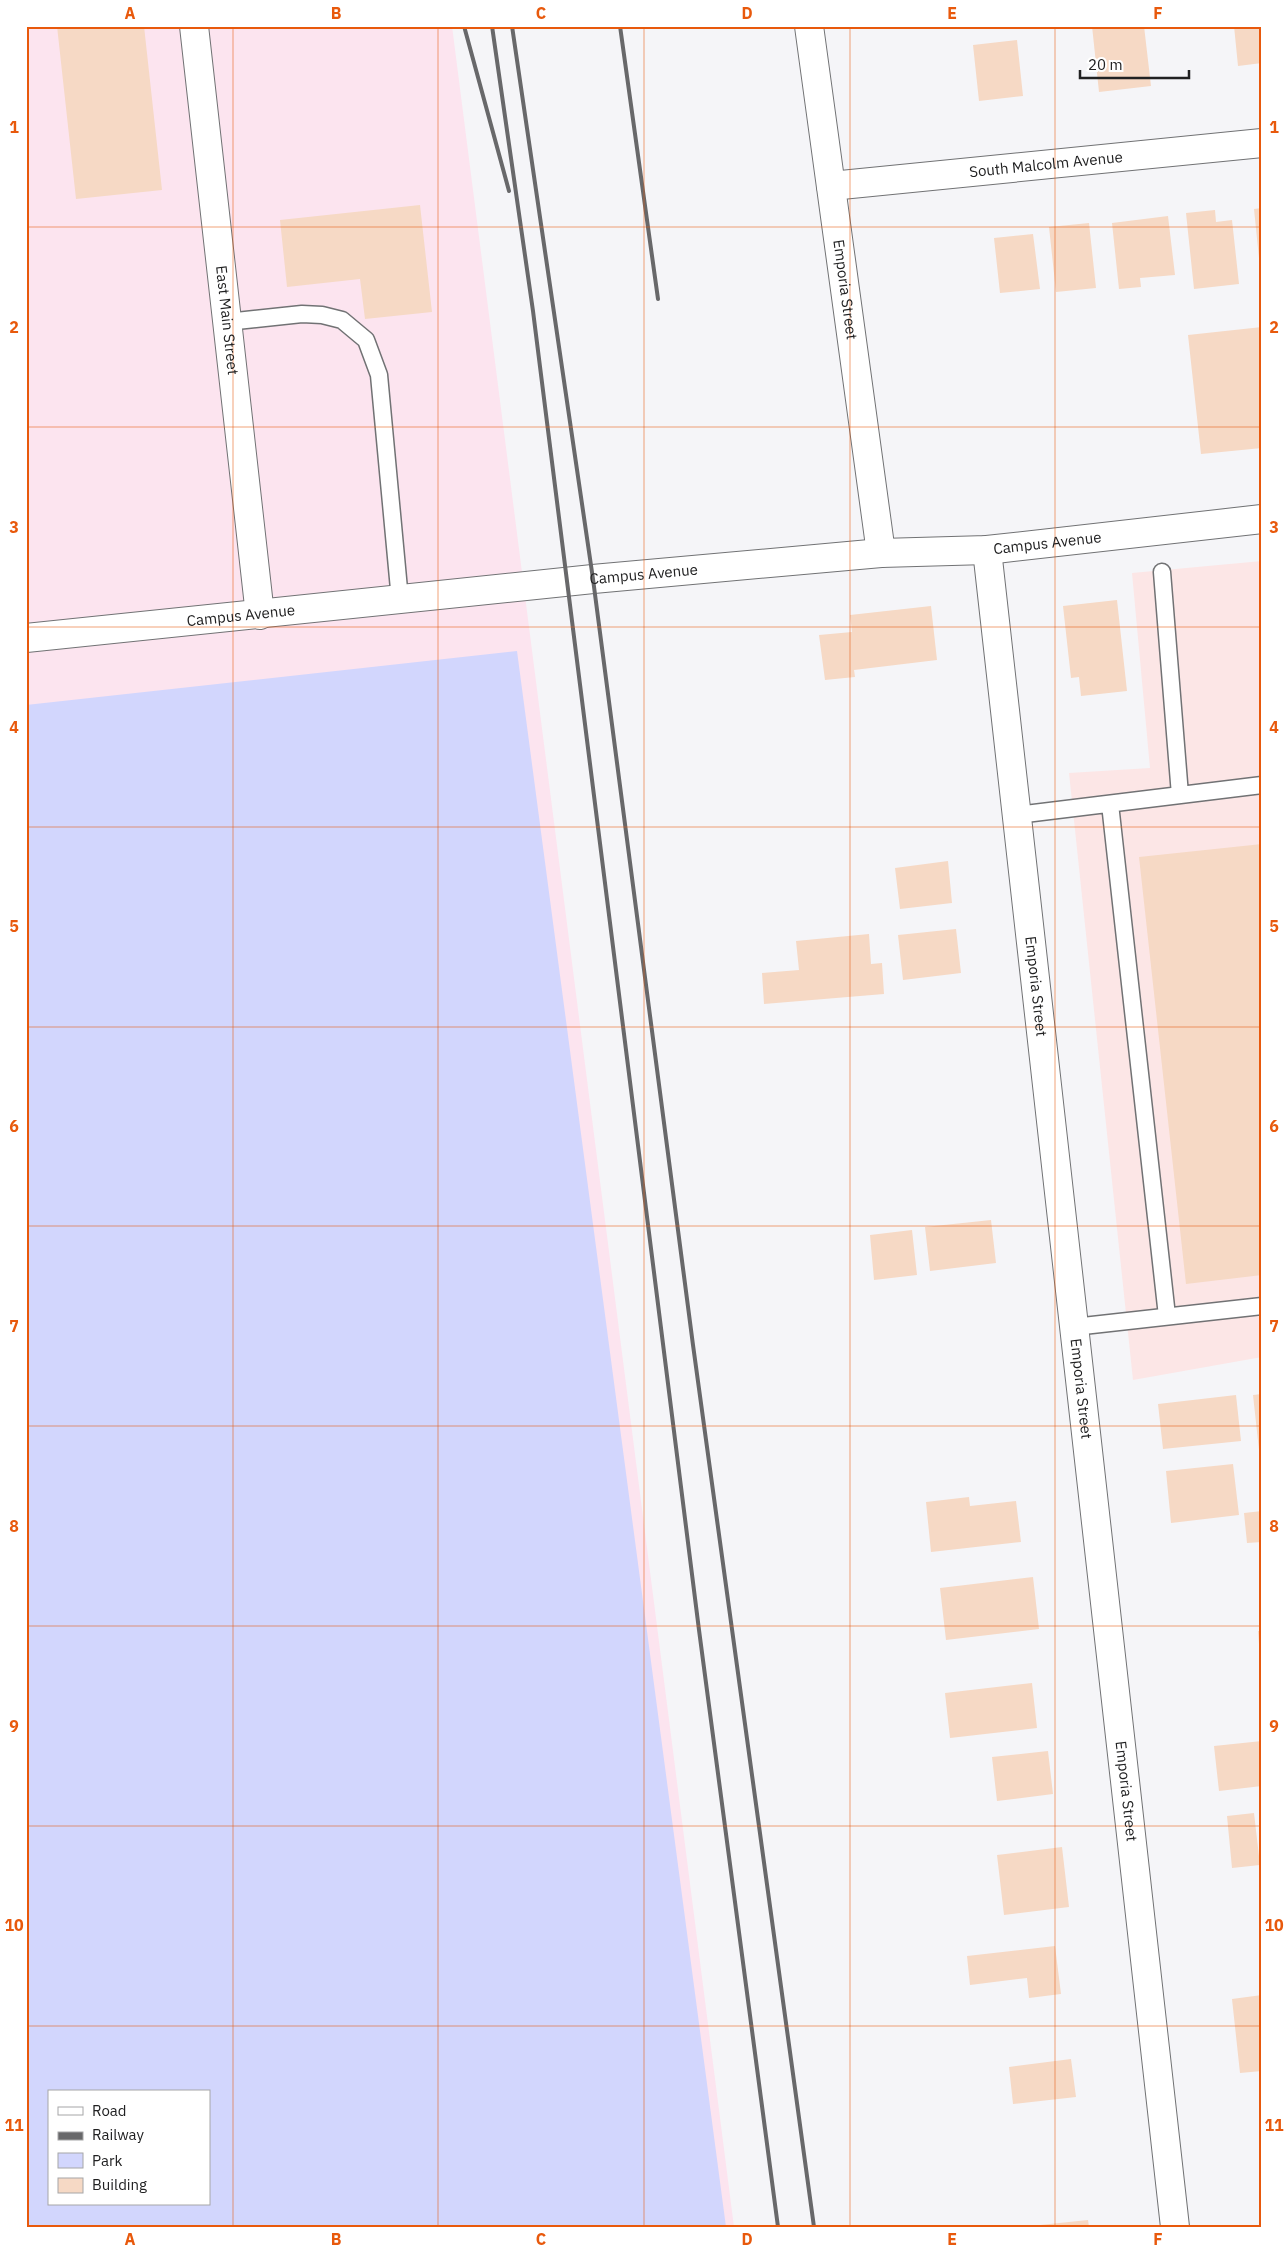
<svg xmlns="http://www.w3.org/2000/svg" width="1288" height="2253" font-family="'IBM Plex Sans',sans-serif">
<rect width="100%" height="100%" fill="#f5f5f8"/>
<path fill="#fce6e6" d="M1262,561V1357L1133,1380L1069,773L1150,768L1132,573Z"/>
<path fill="#fce4ef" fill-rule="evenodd" d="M26,26H452L734,2227H26ZM49,2092H209V2204H49Z"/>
<path fill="#d2d6fd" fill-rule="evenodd" d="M517,651L726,2227H26V705ZM49,2092H209V2204H49Z"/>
<path fill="#f6d9c5" d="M57,26H144L162,190L76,199Z
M1092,26H1144L1151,86L1099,92Z
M1234,26H1262V63L1238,66Z
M1017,40L1023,96L979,101L973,45Z
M420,205L432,312L365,319L360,279L287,287L280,220Z
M1262,208V268H1260L1254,209Z
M1215,210L1216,222L1232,220L1239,284L1194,289L1186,213Z
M1168,216L1175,275L1140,278L1141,287L1119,289L1112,223Z
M1089,223L1096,288L1056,292L1049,227Z
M1033,234L1040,289L1000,293L994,238Z
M1262,327V448L1201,454L1188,335Z
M1117,600L1127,691L1081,696L1079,677L1071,678L1063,606Z
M931,606L937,660L854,670L855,677L825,680L819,635L852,632L850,615Z
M1262,844V1275L1186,1284L1139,857Z
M948,861L952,903L900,909L895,868Z
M956,929L961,973L903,980L898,935Z
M869,934L871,964L882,963L884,994L764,1004L762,973L799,970L796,941Z
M991,1220L996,1263L930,1271L925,1227Z
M912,1230L917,1275L874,1280L870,1235Z
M1262,1394V1450H1259L1253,1395Z
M1236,1395L1241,1441L1163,1449L1158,1404Z
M1233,1464L1239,1515L1171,1523L1166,1471Z
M969,1497L970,1506L1016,1501L1021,1542L931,1552L926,1502Z
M1262,1511V1542L1247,1543L1244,1513Z
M1033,1577L1039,1629L946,1640L940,1588Z
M1258,1631H1262V1657H1260Z
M1032,1683L1037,1728L950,1738L945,1693Z
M1262,1741V1786L1219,1791L1214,1746Z
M1048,1751L1053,1794L997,1801L992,1757Z
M1254,1813L1260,1865L1232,1868L1227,1816Z
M1062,1847L1069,1907L1004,1915L997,1855Z
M1055,1946L1061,1994L1029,1998L1027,1978L970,1985L967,1956Z
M1262,1995V2071L1240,2073L1232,1999Z
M1071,2059L1076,2097L1013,2104L1009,2067Z
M1088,2220L1089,2227H1040V2225Z"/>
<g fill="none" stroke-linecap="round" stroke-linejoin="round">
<defs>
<path id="service" d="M227,322L302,314L322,315L342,320L366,340L379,375L400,600
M1162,572L1180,795
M1110,804L1167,1316
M1017,815L1262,785
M1074,1327L1262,1306"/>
<g id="minor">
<path id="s1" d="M194,26L260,615"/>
<path id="s2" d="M809,26L881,553"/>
<path id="s3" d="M831,186L1262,143"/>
<path id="s4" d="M987,550L1175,2227"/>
</g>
<g id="tertiary">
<path id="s5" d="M26,638L593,579L881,553L987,550L1262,519"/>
</g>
</defs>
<use href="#service" stroke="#717274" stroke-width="19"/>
<use href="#minor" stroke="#717274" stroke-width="30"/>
<use href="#tertiary" stroke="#717274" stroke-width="30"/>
<use href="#service" stroke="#fff" stroke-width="16"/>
<use href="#minor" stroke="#fff" stroke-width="28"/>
<use href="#tertiary" stroke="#fff" stroke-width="28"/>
<path stroke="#68686a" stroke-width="4" d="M464,26L509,191
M492,26L533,311L699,1630L778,2227
M512,26L593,579L693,1345L814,2227
M620,26L658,299"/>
</g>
<path fill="none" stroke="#e8590c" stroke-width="1" stroke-opacity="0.55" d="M233,26V2227M438,26V2227M644,26V2227M850,26V2227M1055,26V2227M26,227H1262M26,427H1262M26,627H1262M26,827H1262M26,1027H1262M26,1226H1262M26,1426H1262M26,1626H1262M26,1826H1262M26,2026H1262"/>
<g text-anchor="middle" stroke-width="4.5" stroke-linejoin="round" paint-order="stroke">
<g font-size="15" fill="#212122" stroke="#fff">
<text dy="5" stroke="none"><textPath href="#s3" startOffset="216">South Malcolm Avenue</textPath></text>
<text dy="5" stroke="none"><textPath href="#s2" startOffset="266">Emporia Street</textPath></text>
<text dy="5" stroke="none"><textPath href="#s1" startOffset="296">East Main Street</textPath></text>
<text dy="5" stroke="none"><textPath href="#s5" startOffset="1026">Campus Avenue</textPath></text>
<text dy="5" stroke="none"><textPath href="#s5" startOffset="621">Campus Avenue</textPath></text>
<text dy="5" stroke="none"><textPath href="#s5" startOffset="216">Campus Avenue</textPath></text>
<text dy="5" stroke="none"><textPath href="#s4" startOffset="439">Emporia Street</textPath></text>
<text dy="5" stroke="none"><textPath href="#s4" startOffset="844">Emporia Street</textPath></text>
<text dy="5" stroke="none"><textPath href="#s4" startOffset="1249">Emporia Street</textPath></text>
</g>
</g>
<rect width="1288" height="2253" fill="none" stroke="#ffffff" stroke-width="55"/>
<rect x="48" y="2090" width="162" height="115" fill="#ffffff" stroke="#a6a6a7"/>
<rect x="58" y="2107" width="25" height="8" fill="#ffffff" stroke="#a6a6a7"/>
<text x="92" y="2116" font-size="15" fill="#212122">Road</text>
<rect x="58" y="2132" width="25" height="8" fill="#68686a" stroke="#a6a6a7"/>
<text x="92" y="2140" font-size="15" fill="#212122">Railway</text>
<rect x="58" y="2153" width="25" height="15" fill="#d2d6fd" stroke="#a6a6a7"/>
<text x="92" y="2166" font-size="15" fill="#212122">Park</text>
<rect x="58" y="2178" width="25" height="15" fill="#f6d9c5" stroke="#a6a6a7"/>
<text x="92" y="2190" font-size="15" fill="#212122">Building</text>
<path d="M1080 70v8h109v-8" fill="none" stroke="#212122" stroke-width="2.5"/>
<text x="1088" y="70" font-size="15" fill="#212122" stroke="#ffffff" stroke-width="4" paint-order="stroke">20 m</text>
<rect x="28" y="28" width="1232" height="2198" fill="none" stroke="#e8590c" stroke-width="2"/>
<g font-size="16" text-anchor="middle" font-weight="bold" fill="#e8590c">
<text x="130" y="19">A</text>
<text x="336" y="19">B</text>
<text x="541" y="19">C</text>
<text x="747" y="19">D</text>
<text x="952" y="19">E</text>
<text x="1158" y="19">F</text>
<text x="14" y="133">1</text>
<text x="1274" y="133">1</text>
<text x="14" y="333">2</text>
<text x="1274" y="333">2</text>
<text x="14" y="533">3</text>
<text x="1274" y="533">3</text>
<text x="14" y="733">4</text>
<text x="1274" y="733">4</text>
<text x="14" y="932">5</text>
<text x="1274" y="932">5</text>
<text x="14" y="1132">6</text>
<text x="1274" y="1132">6</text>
<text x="14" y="1332">7</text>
<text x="1274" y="1332">7</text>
<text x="14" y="1532">8</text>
<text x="1274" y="1532">8</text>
<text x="14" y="1732">9</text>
<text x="1274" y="1732">9</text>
<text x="14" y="1931">10</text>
<text x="1274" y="1931">10</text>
<text x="14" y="2131">11</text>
<text x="1274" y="2131">11</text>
<text x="130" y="2245">A</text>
<text x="336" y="2245">B</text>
<text x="541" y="2245">C</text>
<text x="747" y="2245">D</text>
<text x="952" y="2245">E</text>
<text x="1158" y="2245">F</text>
</g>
</svg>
